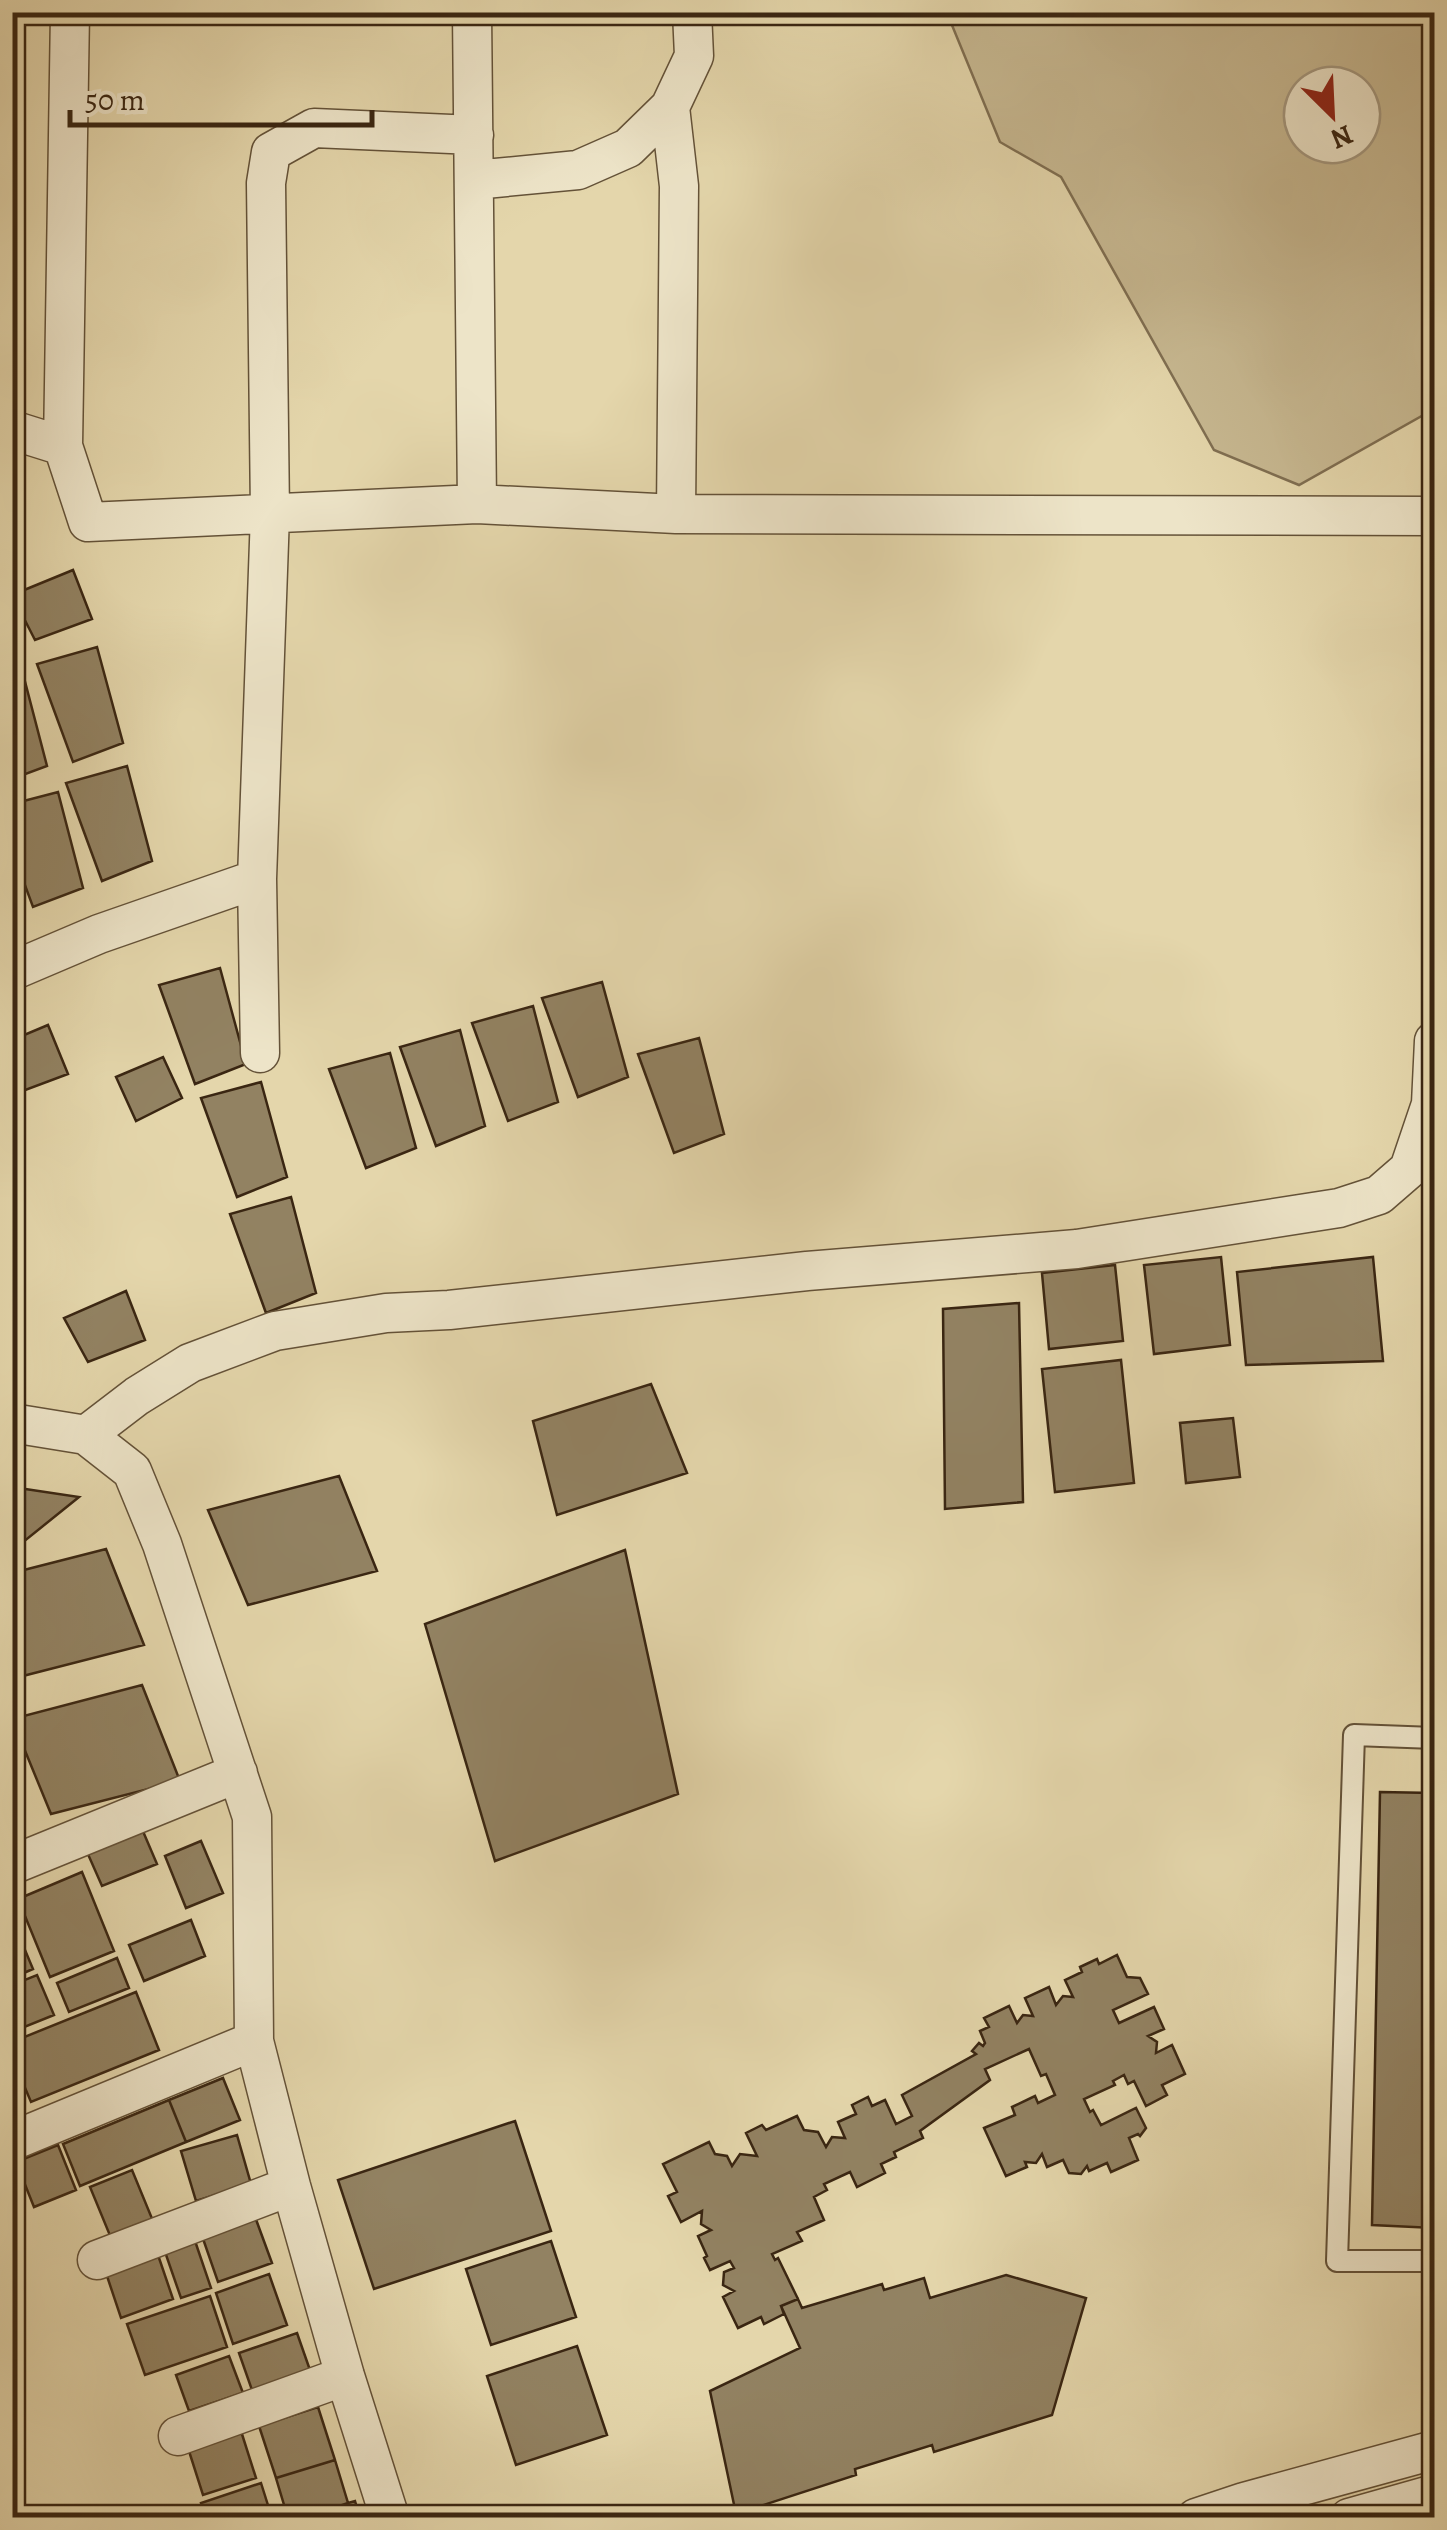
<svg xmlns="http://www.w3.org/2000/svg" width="1447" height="2530" font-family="Alegreya,serif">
<rect width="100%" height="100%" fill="#e4d6ab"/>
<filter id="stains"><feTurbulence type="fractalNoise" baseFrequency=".002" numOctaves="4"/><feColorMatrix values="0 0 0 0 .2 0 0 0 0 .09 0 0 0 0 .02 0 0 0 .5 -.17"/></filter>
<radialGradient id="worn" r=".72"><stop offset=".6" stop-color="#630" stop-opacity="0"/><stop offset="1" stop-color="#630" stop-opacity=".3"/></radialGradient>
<path fill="#c7b891" stroke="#806f52" stroke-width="2.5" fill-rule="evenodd" d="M947,13H1434V409L1299,485L1214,450L1061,177L1000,142ZM1302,85H1362V145H1302Z"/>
<path fill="#928262" stroke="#3a2612" stroke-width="2.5" d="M73,570L92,619L35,640L12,595Z
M97,647L123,743L73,762L37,664Z
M22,670L47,766L12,779V672Z
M127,766L152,861L102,881L66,783Z
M58,792L83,888L33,907L12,850V804Z
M220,968L246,1064L195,1084L159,985Z
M602,982L628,1077L578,1097L542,998Z
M533,1006L558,1102L508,1121L472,1023Z
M48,1025L68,1074L12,1095V1040Z
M460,1030L485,1126L436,1146L400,1047Z
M699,1038L724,1134L674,1153L638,1054Z
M390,1053L416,1148L366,1168L329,1069Z
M163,1057L182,1098L136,1121L116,1077Z
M261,1082L287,1177L237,1197L201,1098Z
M291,1197L316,1293L266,1313L230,1214Z
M1221,1257L1230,1345L1154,1354L1144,1265Z
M1373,1257L1383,1361L1246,1365L1237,1272Z
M1115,1265L1123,1341L1049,1349L1042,1273Z
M126,1291L145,1340L88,1362L64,1318Z
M1019,1303L1023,1502L945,1509L943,1309Z
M1121,1360L1134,1483L1055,1492L1042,1369Z
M651,1384L687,1473L557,1515L533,1421Z
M1233,1418L1240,1477L1186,1483L1180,1423Z
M339,1476L377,1571L248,1605L208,1510Z
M12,1487L79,1497L12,1551Z
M106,1549L144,1645L15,1678L12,1673V1573Z
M625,1550L678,1794L495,1861L425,1624Z
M142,1685L180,1781L51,1814L12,1719Z
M1380,1792L1434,1793V2228L1372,2225Z
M142,1829L157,1864L102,1886L87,1852Z
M201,1841L223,1893L186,1908L165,1856Z
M82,1872L114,1951L50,1977L18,1899Z
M12,1919L33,1969L12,1978Z
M191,1920L205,1956L144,1981L129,1945Z
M1117,1955L1127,1977L1140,1978L1148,1994L1113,2010L1119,2023L1154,2007L1164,2029L1148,2036L1157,2042L1156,2053L1172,2045L1185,2074L1162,2085L1167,2095L1146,2106L1134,2081L1128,2084L1124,2075L1113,2081L1115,2085L1084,2099L1090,2112L1093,2110L1101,2125L1136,2108L1146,2128L1140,2136L1138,2134L1129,2138L1138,2160L1111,2172L1107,2163L1089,2171L1087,2166L1081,2174L1069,2173L1063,2160L1047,2167L1042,2154L1036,2163L1025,2162L1027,2167L1006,2176L984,2128L1015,2115L1012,2107L1035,2096L1038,2103L1055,2095L1046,2074L1041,2076L1029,2049L985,2069L990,2080L920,2131L923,2138L894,2152L896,2157L881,2164L885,2173L857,2187L850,2172L824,2184L827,2190L814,2197L824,2220L797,2232L802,2241L772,2254L775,2260L778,2258L798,2299L781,2306L784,2314L764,2324L761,2317L738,2328L723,2297L734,2291L723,2285L724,2272L734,2268L730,2261L710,2270L704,2258L707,2256L698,2236L711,2230L701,2224L702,2211L681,2222L668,2196L677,2192L663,2164L709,2142L715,2154L727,2156L732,2166L740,2154L757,2156L746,2133L762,2125L766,2130L797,2116L804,2130L818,2132L826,2147L832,2137L845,2138L838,2122L856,2114L852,2105L868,2097L872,2106L885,2100L896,2124L912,2116L902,2095L976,2054L972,2051L979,2043L983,2046L985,2043L980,2031L989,2027L984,2018L1009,2006L1017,2023L1023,2015L1033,2016L1025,1998L1049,1987L1056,2005L1063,1996L1073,1997L1065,1980L1082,1972L1080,1967L1097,1959L1099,1964Z
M117,1958L129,1988L69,2012L57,1983Z
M37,1975L54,2015L12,2032V1985Z
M136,1992L159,2050L31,2102L12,2057V2042Z
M223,2078L240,2120L186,2142L169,2100Z
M169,2100L186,2142L80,2186L63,2144Z
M515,2121L551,2231L374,2289L338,2180Z
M237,2135L251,2184L196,2201L181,2151Z
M58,2145L76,2190L34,2207L16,2162Z
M132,2170L153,2221L111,2238L90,2187Z
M254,2214L272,2263L218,2282L201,2233Z
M194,2238L211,2288L181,2298L164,2249Z
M551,2241L576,2317L491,2345L466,2269Z
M158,2255L173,2299L121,2318L106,2273Z
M269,2274L287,2325L233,2344L216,2293Z
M1006,2275L1086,2298L1052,2415L934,2452L932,2445L855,2469L856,2475L736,2514L710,2391L800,2348L781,2306L798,2299L802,2308L882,2284L884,2290L924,2278L930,2298Z
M210,2296L227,2347L145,2375L127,2324Z
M297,2333L311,2373L253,2393L239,2353Z
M577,2346L607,2435L516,2465L487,2376Z
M229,2356L243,2393L189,2411L176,2375Z
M318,2407L335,2460L276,2478L259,2426Z
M241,2431L256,2478L203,2495L188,2448Z
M335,2460L348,2503L305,2518H288L276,2478Z
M261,2483L272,2518H206L201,2503Z
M355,2501L360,2518H305L348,2503Z"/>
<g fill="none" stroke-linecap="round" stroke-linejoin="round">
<defs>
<path id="service" d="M1434,1738L1354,1735L1337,2261H1434"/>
<path id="minor" d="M70,12L63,446L88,522L477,504L676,514L1434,516
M472,12L477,504
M474,180L578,170L628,148L670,107
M12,430L63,446
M676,514L679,186L670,107L694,56L692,12
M12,971L99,934L257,879
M260,1053L257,879L270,514L266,183L271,152L314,128L474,135
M1431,1104L1434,1041
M12,1423L86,1435L132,1471L162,1544L252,1817L254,2041L291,2186L345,2376L390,2518
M86,1435L137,1396L190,1363L275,1331L386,1313L449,1310L807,1271L1077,1249L1339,1208L1379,1195L1409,1169L1431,1104L1434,1099
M12,1865L238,1773
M17,2139L254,2041
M97,2260L291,2186
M178,2436L345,2376
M1196,2518L1244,2502L1434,2450
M1349,2518L1434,2494"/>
</defs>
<use href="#service" stroke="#645238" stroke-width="24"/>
<use href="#minor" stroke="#645238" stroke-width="41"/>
<use href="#service" stroke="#ede4c8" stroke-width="20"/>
<use href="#minor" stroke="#ede4c8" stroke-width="38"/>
</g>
<rect width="1447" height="2530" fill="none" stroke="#e4d6ab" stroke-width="50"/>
<rect x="15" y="15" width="1417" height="2500" fill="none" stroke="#3a2612" stroke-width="5"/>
<rect x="25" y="25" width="1397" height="2480" fill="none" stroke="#3a2612" stroke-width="2.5"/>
<g transform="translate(1332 115) rotate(156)"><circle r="48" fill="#ede4c8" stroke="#a5987f" stroke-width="2.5"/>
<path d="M0-8L18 38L0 25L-18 38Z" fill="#8f2418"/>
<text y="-15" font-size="28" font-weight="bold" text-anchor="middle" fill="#3a2612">N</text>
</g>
<path d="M70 110v15h302v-15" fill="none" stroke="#3a2612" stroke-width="5"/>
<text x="85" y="110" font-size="30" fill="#3a2612" stroke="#ede4c8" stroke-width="8" paint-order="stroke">50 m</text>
<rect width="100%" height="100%" filter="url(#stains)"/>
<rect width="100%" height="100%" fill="url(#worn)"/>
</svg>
